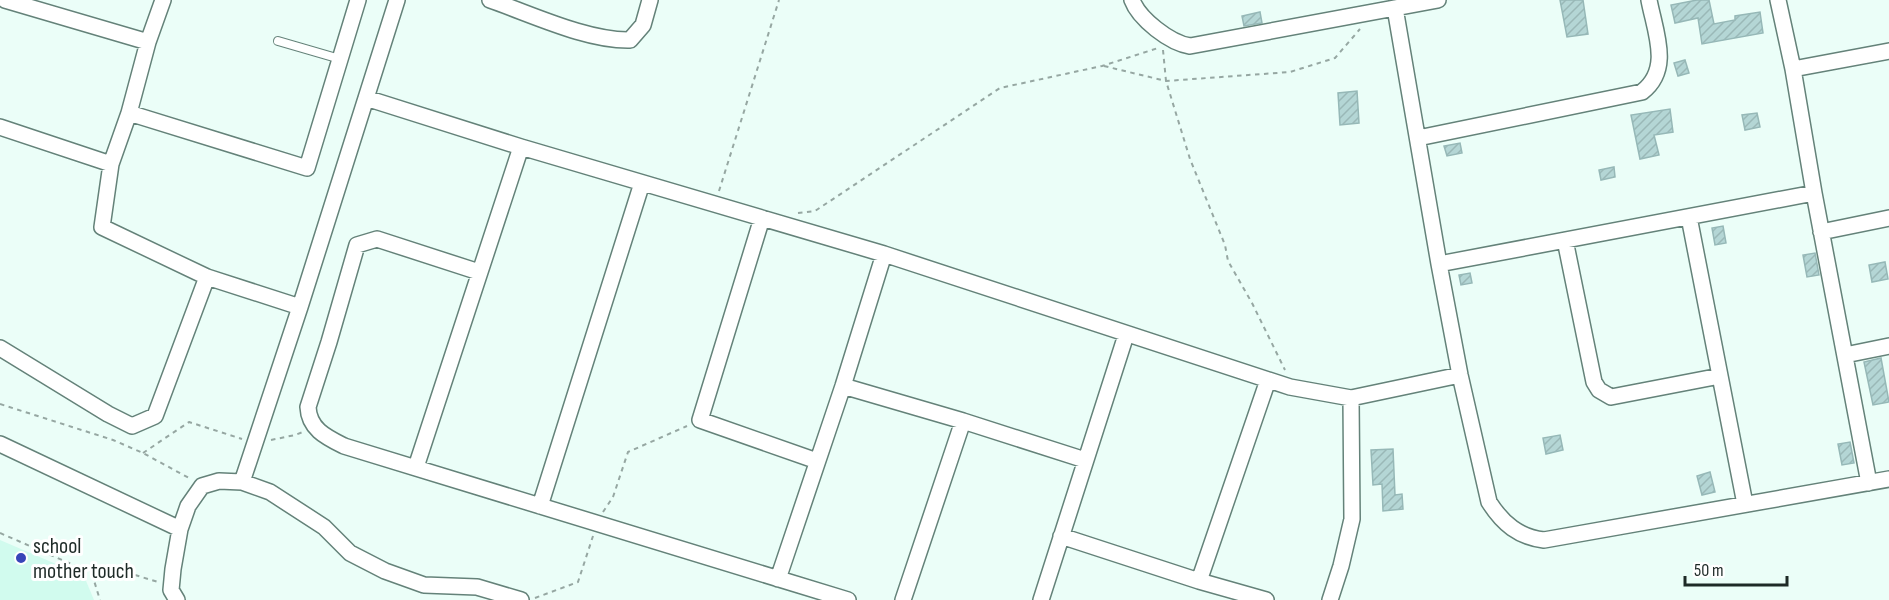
<svg xmlns="http://www.w3.org/2000/svg" width="1889" height="600" font-family="'Sofia Sans Condensed',sans-serif">
<defs>
<pattern id="building-hatch" width="6" height="6" patternUnits="userSpaceOnUse" patternTransform="scale(1.5)"><rect width="6" height="6" fill="#b4d6d5"/><path d="M-1 1l2-2M0 6l6-6M5 7l2-2" fill="none" stroke="#9ab8b7"/></pattern>
</defs>
<rect width="100%" height="100%" fill="#ebfef8"/>
<path fill="#d1fbee" d="M0,540L84,576L94,600H0Z"/>
<path fill="url(#building-hatch)" stroke="#96b8b7" stroke-width="1.5" d="M1560,0H1583L1588,34L1567,37Z
M1697,0H1709L1714,24L1735,20V16L1760,12L1763,33L1702,44L1698,18L1675,23L1671,5Z
M1260,12L1262,23L1244,26L1242,16Z
M1685,60L1689,73L1678,76L1674,63Z
M1357,91L1359,123L1340,125L1338,93Z
M1670,109L1673,132L1654,135L1659,155L1640,159L1631,115Z
M1757,113L1760,127L1745,130L1742,115Z
M1460,143L1462,153L1447,156L1444,146Z
M1614,167L1615,177L1601,180L1599,170Z
M1723,226L1726,243L1715,245L1712,228Z
M1815,253L1819,275L1807,277L1803,255Z
M1885,262L1888,279L1872,282L1869,265Z
M1470,273L1472,283L1461,285L1459,275Z
M1881,358L1889,402L1873,405L1864,362Z
M1560,435L1563,450L1546,454L1543,438Z
M1850,442L1854,463L1842,465L1838,444Z
M1393,449L1395,495L1402,494L1403,509L1383,511L1382,484L1373,485L1371,450Z
M1710,472L1715,492L1702,495L1697,476Z"/>
<g fill="none" stroke-linecap="round" stroke-linejoin="round">
<defs>
<path id="service" d="M278,41L340,59"/>
<path id="minor" d="M5,0L148,42
M163,0L148,42L129,113L111,164L102,227L207,277L300,307
M490,0C531,14 587,41 630,40L643,25L650,0
M1132,0C1139,19 1170,43 1190,46L1438,0
M1778,0L1793,69L1814,193L1869,483
M1395,8L1439,264L1460,375L1489,502C1503,524 1519,537 1544,540L1889,479
M1793,69L1889,51
M366,98L521,147L884,254L1290,387L1351,398L1460,375
M129,113L307,168L358,0
M0,127L111,164
M1418,138L1642,92C1672,69 1655,32 1649,0
M1689,217L1745,504
M762,218L700,420L817,461
M1821,232L1889,218
M1565,240L1594,382L1599,390L1611,397L1720,376
M1439,264L1814,193
M479,272L377,239L357,245L329,342L308,407C309,429 326,437 344,446L848,600
M0,348L108,414L132,426L155,416L207,277
M1845,355L1889,346
M843,386L963,421L1085,460
M0,444L180,529
M416,467L521,147
M242,482L300,307L397,0
M540,506L642,183
M1061,536L1199,581L1266,600
M778,579L843,386L884,254
M1199,581L1268,380
M177,600L171,590L173,569L180,529L188,506L202,486L219,481L242,482L270,492L324,527L350,553L385,571L424,585L477,587L521,600
M903,600L963,421
M1041,600L1126,335
M1330,600L1341,566L1352,519L1351,398"/>
</defs>
<use href="#service" stroke="#648279" stroke-width="10"/>
<use href="#minor" stroke="#648279" stroke-width="18"/>
<path stroke="#96a7a2" stroke-width="2" stroke-dasharray="4.5 4.5" stroke-linecap="butt" d="M1163,50L1166,81L1190,159L1225,245L1228,261L1252,303L1285,370
M1104,66L1166,81L1290,72L1335,58L1360,29
M719,191L779,0
M798,213L815,211L1000,88L1102,66L1158,48
M0,404L113,440L143,453L189,478
M271,440L295,435L303,432
M143,453L189,422L242,439
M603,512L613,497L628,452L687,426
M0,533L92,573L122,571L158,582
M92,574L100,600
M535,598L578,582L593,536"/>
<use href="#service" stroke="#fff" stroke-width="8"/>
<use href="#minor" stroke="#fff" stroke-width="15"/>
</g>
<circle fill="#3845b8" stroke="#fff" stroke-width="2" cx="21" cy="558" r="6"/>
<g text-anchor="middle" stroke-width="6" stroke-linejoin="round" paint-order="stroke">
<g font-size="22" fill="#1e2a27" stroke="#fff" text-anchor="start">
<text x="33" y="553">school<tspan x="33" dy="25">mother touch</tspan></text>
</g>
</g>
<path d="M1685 576v9h102v-9" fill="none" stroke="#1e2a27" stroke-width="3"/>
<text x="1694" y="576" font-size="18" fill="#1e2a27" stroke="#ffffff" stroke-width="4.5" paint-order="stroke">50 m</text>
</svg>
